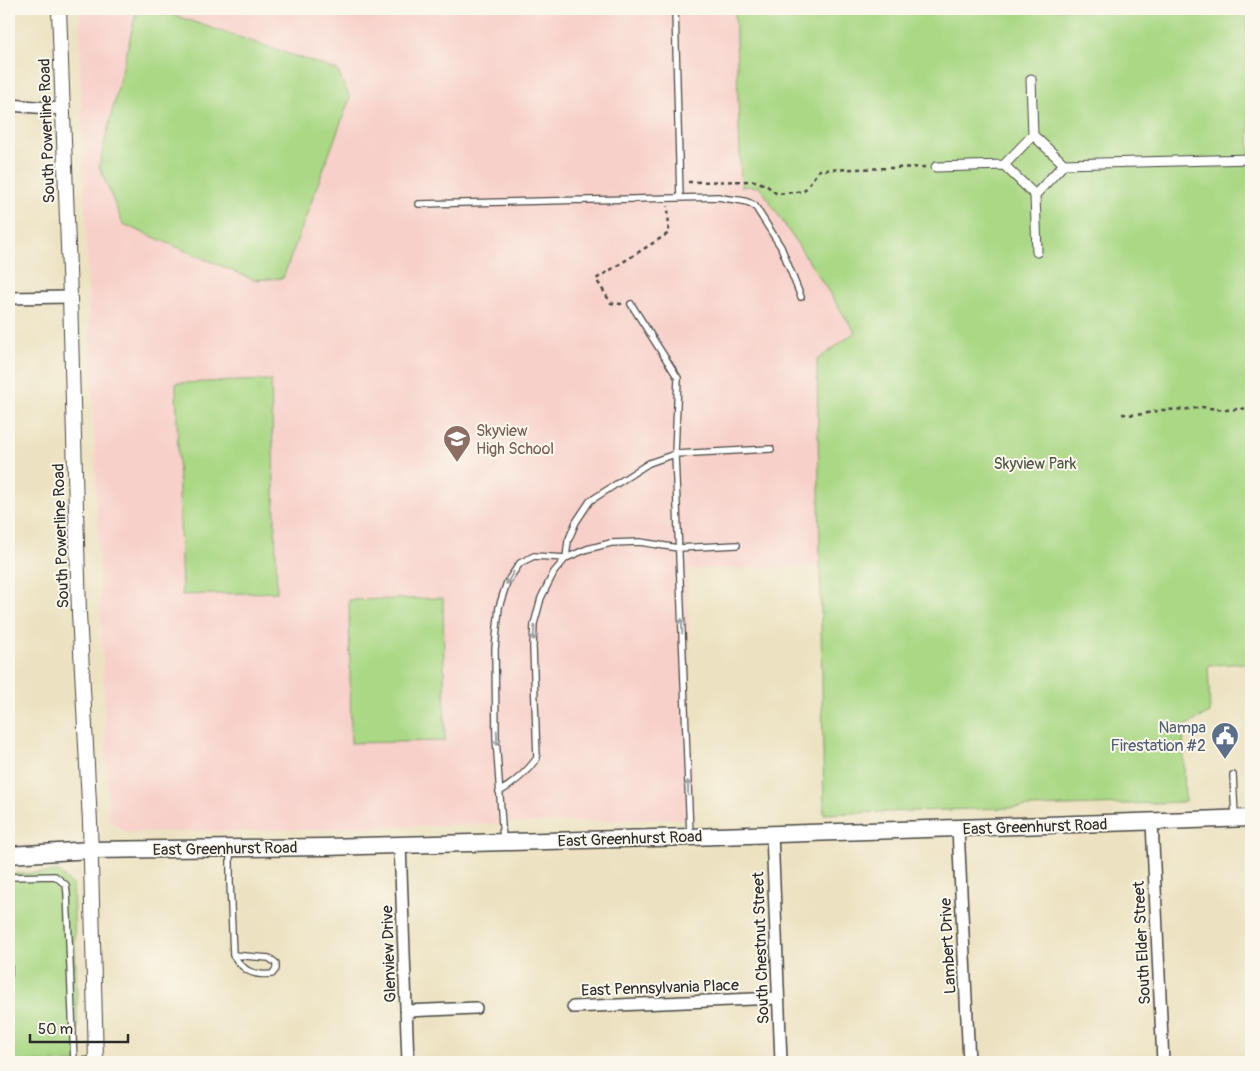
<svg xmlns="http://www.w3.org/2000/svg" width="1260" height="1071" font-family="Pangolin,sans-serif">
<rect width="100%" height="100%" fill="#fbf7ec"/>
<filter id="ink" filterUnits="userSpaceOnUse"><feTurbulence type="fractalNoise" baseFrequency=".02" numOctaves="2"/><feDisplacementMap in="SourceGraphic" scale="10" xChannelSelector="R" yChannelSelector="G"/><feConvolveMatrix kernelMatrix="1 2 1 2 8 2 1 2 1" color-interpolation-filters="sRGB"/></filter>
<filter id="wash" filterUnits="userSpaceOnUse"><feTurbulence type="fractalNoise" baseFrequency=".0096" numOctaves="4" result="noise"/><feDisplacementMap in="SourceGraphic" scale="20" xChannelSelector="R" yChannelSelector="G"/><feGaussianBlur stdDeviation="1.12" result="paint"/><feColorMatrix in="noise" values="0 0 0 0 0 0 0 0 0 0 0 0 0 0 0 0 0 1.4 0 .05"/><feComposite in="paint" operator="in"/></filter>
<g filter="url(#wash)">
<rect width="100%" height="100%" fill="#ece2c1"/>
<path fill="#f7d0c9" d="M80,9H735L741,186L760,187L855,332L817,360L820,566L687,570L694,818L255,831L126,832L109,820L80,71Z"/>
<path fill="#aad885" stroke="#6a8258" d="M137,9H155L337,70L350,98L283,278L254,280L123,224L99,166Z
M735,9H1246L1251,219V663L1208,665L1210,713L1183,727L1185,802L824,814L817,360L855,332L760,187L741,186Z
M271,380L277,592L182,595L176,383Z
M443,598L445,741L351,743L349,600Z
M59,872L73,886L79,1062H9V874Z"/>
</g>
<g filter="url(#ink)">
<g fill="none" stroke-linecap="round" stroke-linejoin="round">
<defs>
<path id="service" d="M675,9L680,198
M419,204L719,197C731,201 745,198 755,206L781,247L801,297
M631,304L678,378L675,454L690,835
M737,545L678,548L640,542L611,543L587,549L566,558L568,541L576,522L590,501L649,463L675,454L771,449
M1233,775L1235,817
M499,792C515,783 526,773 537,758L533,647L534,624L541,598L554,572L566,558
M503,840L496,738L495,649L499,607L507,582L520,563L534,556L566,558
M230,850V882L233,955
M9,877L55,876L66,885L67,893L74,1061
M233,955L269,958L276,963V969L272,974C252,976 244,971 233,955Z
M9,964V975
M61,1062L96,1060"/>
<path id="pedestrian" d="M1031,79L1033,135L1064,164
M1004,165L1035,195L1037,252
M936,167L1004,165L1033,135
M1035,195L1064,164L1251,159"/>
<path id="minor" d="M9,105L62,109
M9,298L70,297
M1152,822L1163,1062
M958,828L969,1062
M772,833L781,1062
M400,844L408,1062
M573,1007L778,998
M406,1011L476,1008"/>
<path id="tertiary" d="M59,9L70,297L79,613L90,822L96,1062"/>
<path id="secondary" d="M9,855L91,850L325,847L690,837L1251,818"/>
</defs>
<use href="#service" stroke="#484642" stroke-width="8"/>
<use href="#pedestrian" stroke="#484642" stroke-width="11"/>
<use href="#minor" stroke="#484642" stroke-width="14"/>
<use href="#tertiary" stroke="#484642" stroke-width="16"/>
<use href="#secondary" stroke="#484642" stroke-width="19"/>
<path stroke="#484642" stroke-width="2.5" stroke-dasharray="4 4" stroke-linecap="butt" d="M688,182L755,181L766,185L777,194L804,191L819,170L927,167
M622,304L611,303L596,279L669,233L668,206
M1122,414L1137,415L1162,410L1191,409L1202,407L1226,410L1251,408"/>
<use href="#service" stroke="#fff" stroke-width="5.5"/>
<use href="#pedestrian" stroke="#fff" stroke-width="9"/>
<use href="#minor" stroke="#fff" stroke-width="11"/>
<use href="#tertiary" stroke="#fff" stroke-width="14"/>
<use href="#secondary" stroke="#fff" stroke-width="16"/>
</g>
<defs><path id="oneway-shaft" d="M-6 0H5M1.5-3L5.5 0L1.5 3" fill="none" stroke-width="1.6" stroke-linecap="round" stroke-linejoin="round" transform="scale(1.25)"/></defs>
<g stroke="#a0a0a0">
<use href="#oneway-shaft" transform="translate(510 578) rotate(120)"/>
<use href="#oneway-shaft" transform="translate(682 626) rotate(-92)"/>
<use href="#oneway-shaft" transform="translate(534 633) rotate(94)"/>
<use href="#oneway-shaft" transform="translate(497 738) rotate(88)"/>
<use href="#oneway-shaft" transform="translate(688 788) rotate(-92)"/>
</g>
</g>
<defs>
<symbol id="school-pin" viewBox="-11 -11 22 30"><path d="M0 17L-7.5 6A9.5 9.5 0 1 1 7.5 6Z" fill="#8d6e63" stroke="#fbf7ec"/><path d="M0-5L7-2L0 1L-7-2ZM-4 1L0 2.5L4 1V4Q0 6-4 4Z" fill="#fff"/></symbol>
<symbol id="civic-pin" viewBox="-11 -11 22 30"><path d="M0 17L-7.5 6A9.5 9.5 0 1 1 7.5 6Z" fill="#5c6f8a" stroke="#fbf7ec"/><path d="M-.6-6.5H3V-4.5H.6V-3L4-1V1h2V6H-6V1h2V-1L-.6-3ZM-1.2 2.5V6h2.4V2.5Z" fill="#fff"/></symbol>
</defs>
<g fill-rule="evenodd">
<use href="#school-pin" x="441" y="423" width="32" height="43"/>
<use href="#civic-pin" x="1209" y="720" width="32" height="43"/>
</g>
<g text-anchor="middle" stroke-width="4" stroke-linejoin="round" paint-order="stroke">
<g font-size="16" fill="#2b2b2b" stroke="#fbf7ec">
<text transform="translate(46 131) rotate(-92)" y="6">South Powerline Road</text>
<text transform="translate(60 536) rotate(-92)" y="6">South Powerline Road</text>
<text transform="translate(1035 826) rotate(-2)" y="6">East Greenhurst Road</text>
<text transform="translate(630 838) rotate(-2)" y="6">East Greenhurst Road</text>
<text transform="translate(225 848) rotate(-1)" y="6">East Greenhurst Road</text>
<text transform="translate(1141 943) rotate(-93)" y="6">South Elder Street</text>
<text transform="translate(947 946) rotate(-93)" y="6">Lambert Drive</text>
<text transform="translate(760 948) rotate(-92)" y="6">South Chestnut Street</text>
<text transform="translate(388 954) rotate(-92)" y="6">Glenview Drive</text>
<text transform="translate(660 987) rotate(-2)" y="6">East Pennsylvania Place</text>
</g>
<g font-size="16" fill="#785e54" stroke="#fbf7ec" text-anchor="start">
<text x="476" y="436">Skyview<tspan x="476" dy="18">High School</tspan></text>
</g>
<g font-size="16" fill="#4b5642" stroke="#fbf7ec">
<text x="1035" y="469">Skyview Park</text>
</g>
<g font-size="16" fill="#4e5e75" stroke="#fbf7ec" text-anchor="end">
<text x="1206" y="733">Nampa<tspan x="1206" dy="18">Firestation #2</tspan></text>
</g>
</g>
<rect width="1260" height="1071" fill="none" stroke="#fbf7ec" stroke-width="30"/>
<path d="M30 1034v8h98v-8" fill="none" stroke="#2b2b2b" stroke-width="2.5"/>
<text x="38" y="1034" font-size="15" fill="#2b2b2b" stroke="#fbf7ec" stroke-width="4" paint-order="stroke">50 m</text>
</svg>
